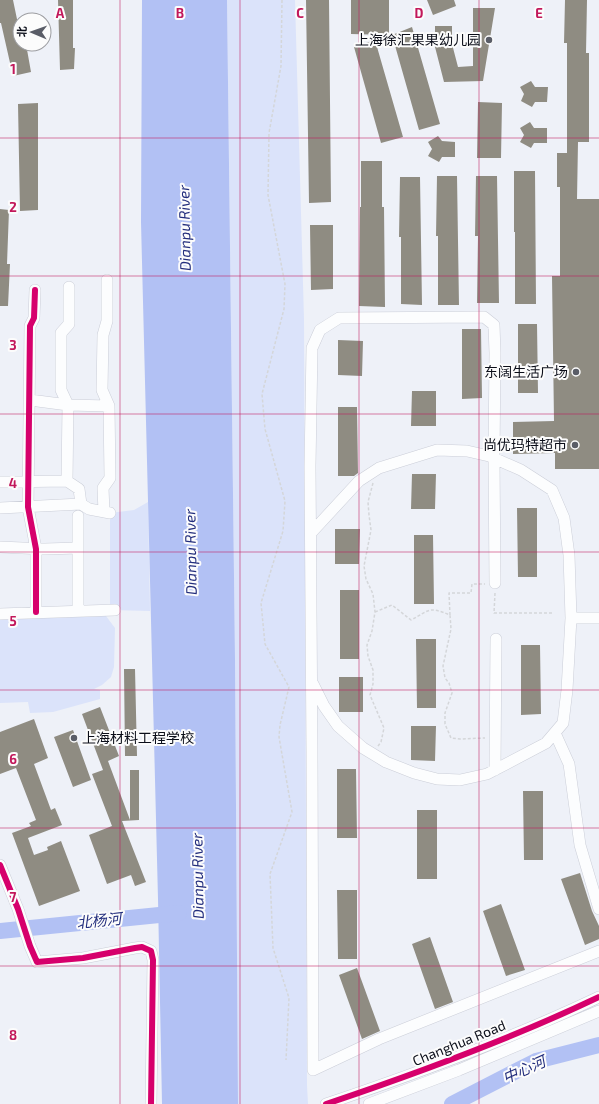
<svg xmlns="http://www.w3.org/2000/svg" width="599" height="1104" font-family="'Exo 2','Noto Sans SC',sans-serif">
<rect width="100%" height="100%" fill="#eef1f8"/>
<path fill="#dbe3fa" d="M227,0H295L304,319L307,1085L308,1104H238L235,658Z
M148,502L150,611L110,610V513L134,510Z
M106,616L115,628L114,667L111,677L102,685L94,689L100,690V699L53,712L30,713L28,702L0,703V619Z"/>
<path fill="#b2c1f4" d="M142,0H227L235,658L238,1104H162L158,899L141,222Z"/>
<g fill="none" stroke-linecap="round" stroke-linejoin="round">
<path stroke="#b2c1f4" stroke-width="16" d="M0,931L179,913
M452,1104L536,1061L599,1045"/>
</g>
<path fill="#8f8c82" d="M0,0H13L18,24H20V44H26L31,72L13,76L1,23H0Z
M58,0H73V48H75L74,69L60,70Z
M306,0H329L331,202L309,203Z
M351,0H389V35L351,34Z
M427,0H454L456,6L433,15Z
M565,0H587L586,53H589V142H578L577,199H599V469H555V453L513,454V422L554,421L552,276H560V187H557V153H567V43H564Z
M473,8H495L483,81L444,82L435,47V26H452V44L458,67L473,66Z
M412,27L440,124L419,130L392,35Z
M375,40L403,137L381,143L354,47Z
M531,81L535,87H548L547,102H535L532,107L521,101L524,94L520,87Z
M478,102L502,103L501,158H477Z
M38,103V210L20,211L18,104Z
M530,122L534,128H547V143H534L531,148L520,142L524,135L520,128Z
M438,136L442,141L455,142V157H442L439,162L428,156L432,149L428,142Z
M361,161H382V207H384L385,307L359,306L360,207H361Z
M514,171H535L536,304H515V232H514Z
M437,176H457L459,305H438V236H436Z
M476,176H497L499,303H477L478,236H475Z
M400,177H420L422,305L401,304V237H399Z
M0,209L9,210L7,264H10L8,306H0Z
M310,225H333V289L311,290Z
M518,324H537L538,393H518Z
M462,329H481L482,398L462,399Z
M338,340L363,341L362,376L338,375Z
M412,391H436V426H411Z
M338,407H357L358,473L354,476H338Z
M412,474H436L435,509H411Z
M517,508H537V577H518Z
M335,529H360L359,564H335Z
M414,535H433L434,604H414Z
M340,590H359V659H340Z
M416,639H436V708H417Z
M521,645H540L541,714L521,715Z
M124,669H135L137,756H125Z
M339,677H363V712H339Z
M100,707L119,756L108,761L130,820V770H139V820L122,821L146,882L135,886L131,875L107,884L89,835L112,826L92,774L103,770L82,714Z
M34,719L48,758L34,764L51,810L55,808L62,825L28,838L34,855L48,850L47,847L61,841L80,891L39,906L12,833L31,826L29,823L36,820L16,768L0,774V732Z
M411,726H436L435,761L411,760Z
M73,730L91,780L73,787L54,737Z
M337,769H356L357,838H337Z
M523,791H543V860H524Z
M417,810H437V879H417Z
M580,873L592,911L599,926V939L585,945L561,879Z
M337,890H357V959H338Z
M501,904L525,970L506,976L483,911Z
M430,937L453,1002L435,1009L412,944Z
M357,968L380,1031L362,1039L339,975Z"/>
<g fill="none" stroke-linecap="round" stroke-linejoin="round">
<defs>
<path id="minor" d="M69,287V324L61,333V390L68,405L67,481L79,489L81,504
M35,290L34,318L30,326L28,507L36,549V612
M30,400L68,405L109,406
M0,482L67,481
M0,508L81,504L89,509L110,513
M104,512L103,488L110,478L109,406L102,390L103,335L107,321V280
M78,516V611
M311,533L359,481L379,468L437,450L467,451L489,456L521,470L552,490L564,518L569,555L571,618L567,690L563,723L546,743L487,774L460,780L437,779L414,773L386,762L363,748L338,726L324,706L313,684
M0,547L45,549L78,548
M495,583L494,458L495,353L494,325L484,317L339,318L320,330L312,348L310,466L312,752L313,1070L379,1039L599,951
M0,614L115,610
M571,618H599
M555,733L569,764L580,845L599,909
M495,770L496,639
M0,865L18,909L30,946L37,962L83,958L135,948L142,947L151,951L153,960L151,1104
M326,1104C418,1073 511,1039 599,997
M369,1104L459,1070L599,1011"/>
</defs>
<use href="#minor" stroke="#cbced8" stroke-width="12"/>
<path stroke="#d4d6d9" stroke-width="1.5" stroke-dasharray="3 2" stroke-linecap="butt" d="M282,0L281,66L269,133L268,195L285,284L284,309L262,394L265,429L285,501L283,531L261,603L265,644L289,687L280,725L279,737L292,812L270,874L273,948L289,998L286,1060
M373,483L368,502L369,515L371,530L364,566L366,579L373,594L375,612L372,631L367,645L368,656L373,670V684L370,695L384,728L381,742L378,746
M495,593L494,613H553
M375,612L392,605L411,620C430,610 428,606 450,615L451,629L443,666L445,678L449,683L452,693L445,713V724L451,738L460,739L485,738
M450,615L449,593H471L472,584H485"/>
<use href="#minor" stroke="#fcfdfe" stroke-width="11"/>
<defs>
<path id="cycleway" d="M35,290L34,318L30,326L28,507L36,549V612
M0,865L18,909L30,946L37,962L83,958L135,948L142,947L151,951L153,960L151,1104
M326,1104C418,1073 511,1039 599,997"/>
</defs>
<use href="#cycleway" stroke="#fcfcfc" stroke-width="8"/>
<use href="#cycleway" stroke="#d6006c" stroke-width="6"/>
</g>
<path fill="none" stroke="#c2185b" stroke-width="1" stroke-opacity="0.55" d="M120,0V1104M240,0V1104M359,0V1104M479,0V1104M0,138H599M0,276H599M0,414H599M0,552H599M0,690H599M0,828H599M0,966H599"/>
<g fill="#5a5d67" stroke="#fcfcfc" stroke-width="1.5">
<circle cx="489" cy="40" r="4"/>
<circle cx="576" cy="372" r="4"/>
<circle cx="575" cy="445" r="4"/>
<circle cx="74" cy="738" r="4"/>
</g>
<g text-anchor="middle" stroke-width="4" stroke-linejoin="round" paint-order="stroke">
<g font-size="14" fill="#0b0e19" stroke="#fcfcfc" text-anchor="end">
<text x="481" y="45">上海徐汇果果幼儿园</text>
<text x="568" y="377">东阔生活广场</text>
<text x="567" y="450">尚优玛特超市</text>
<text x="82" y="743" text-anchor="start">上海材料工程学校</text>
</g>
<g font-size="14" fill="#0b0e19" stroke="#fcfcfc">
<text transform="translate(459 1043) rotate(-22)" y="5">Changhua Road</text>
</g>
<g font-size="15" font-style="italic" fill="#232e7d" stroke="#fcfcfc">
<text transform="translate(185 228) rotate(-91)" y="5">Dianpu River</text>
<text transform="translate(191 552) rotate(-91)" y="5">Dianpu River</text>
<text transform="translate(198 876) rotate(-91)" y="5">Dianpu River</text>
<text transform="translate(99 921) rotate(-6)" y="5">北杨河</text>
<text transform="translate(524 1070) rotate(-24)" y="5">中心河</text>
</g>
</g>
<g font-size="13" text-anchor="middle" font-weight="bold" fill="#c2185b" stroke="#fcfcfc" stroke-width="4" stroke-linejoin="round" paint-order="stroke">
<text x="60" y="18">A</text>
<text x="180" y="18">B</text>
<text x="300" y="18">C</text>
<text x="419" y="18">D</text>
<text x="539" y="18">E</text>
<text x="13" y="74">1</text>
<text x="13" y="212">2</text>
<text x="13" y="350">3</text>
<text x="13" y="488">4</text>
<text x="13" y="626">5</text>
<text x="13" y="764">6</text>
<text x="13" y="902">7</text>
<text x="13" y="1040">8</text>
</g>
<g transform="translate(32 32) rotate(272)"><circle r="19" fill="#fcfcfc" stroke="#9c9da1"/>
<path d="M0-3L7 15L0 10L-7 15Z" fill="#5a5d67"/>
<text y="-6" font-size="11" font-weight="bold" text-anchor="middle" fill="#0b0e19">北</text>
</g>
</svg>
